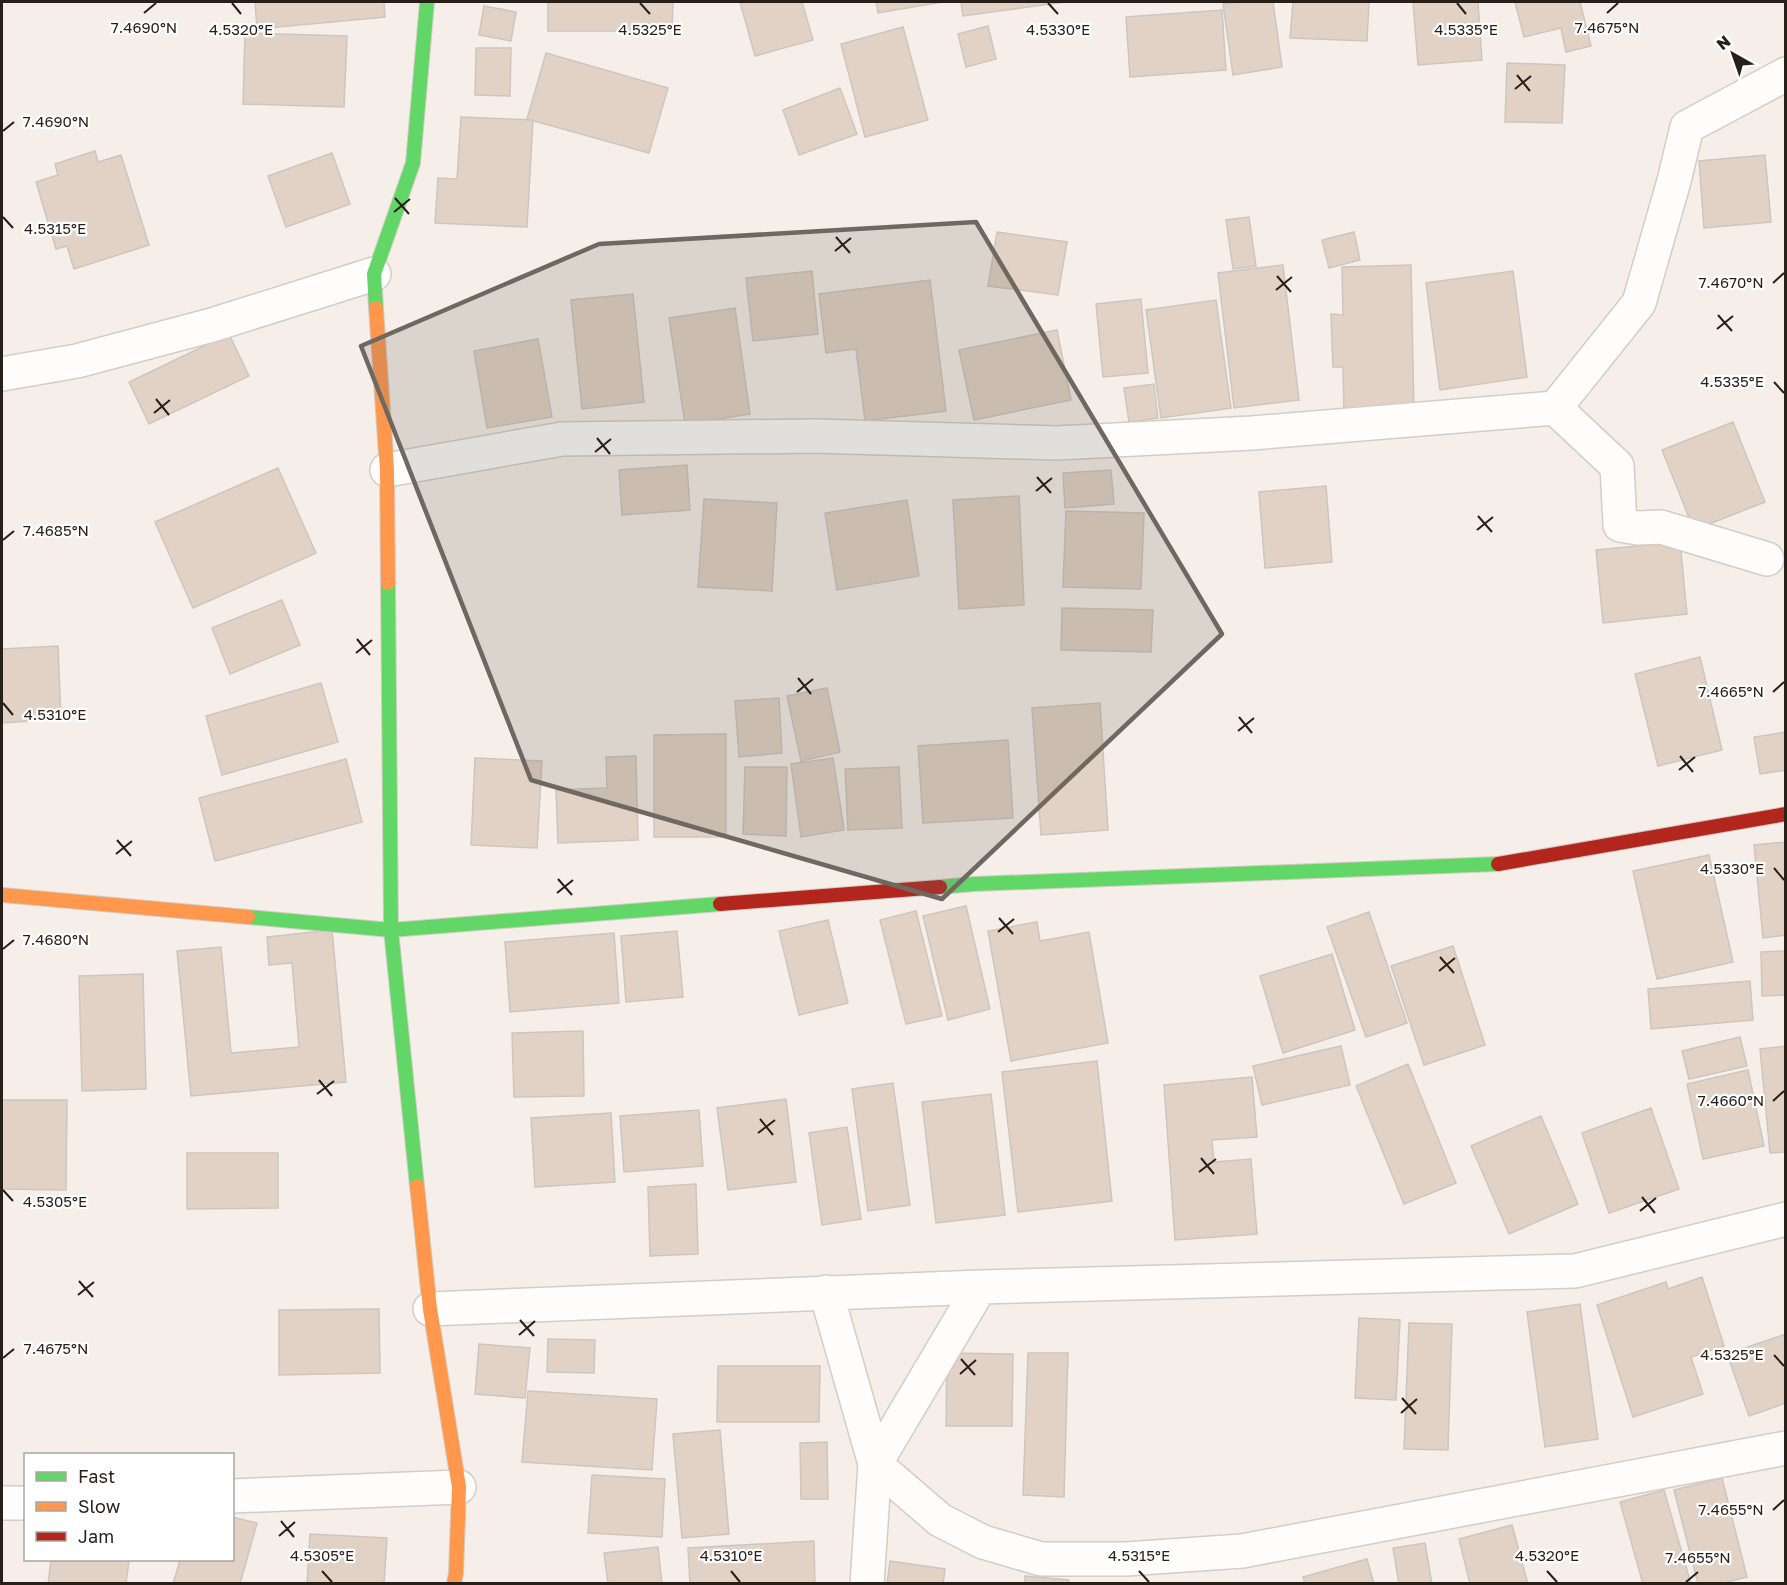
<svg xmlns="http://www.w3.org/2000/svg" width="1787" height="1585" font-family="'Golos Text',sans-serif">
<rect width="100%" height="100%" fill="#f6efe9"/>
<path fill="#e2d2c5" stroke="#cdc6c0" stroke-width="1.5" d="M255,2H384L385,17L257,29Z
M548,2H673L672,31H548Z
M740,2H802L813,40L755,56Z
M876,2H943L878,13Z
M961,2H1065L963,16Z
M1242,2H1273L1282,67L1233,75L1223,4Z
M1293,2H1369L1367,41L1290,38Z
M1413,2H1478L1482,60L1418,65Z
M1515,2H1580L1591,46L1566,52L1561,28L1524,37Z
M484,6L516,12L511,41L479,35Z
M1222,10L1226,70L1130,77L1126,17Z
M988,26L996,59L966,67L958,34Z
M903,27L928,120L865,137L841,44Z
M245,33L347,36L344,107L243,104Z
M476,48H511L510,96L475,95Z
M546,53L668,88L649,153L527,119Z
M1507,63L1565,65L1562,123L1505,122Z
M840,88L857,134L799,155L783,110Z
M461,117L533,120L527,227L435,223L438,178L457,179Z
M95,151L98,162L121,155L149,245L74,269L67,246L56,249L36,182L58,175L55,164Z
M332,153L350,204L286,227L268,176Z
M1765,155L1771,222L1704,228L1699,161Z
M1249,217L1256,266L1233,269L1226,220Z
M997,232L1067,242L1058,295L988,286Z
M1354,232L1360,260L1329,268L1322,240Z
M1283,265L1299,400L1234,408L1218,273Z
M1411,265L1414,415L1344,417L1343,367H1333L1331,314L1343,315L1342,267Z
M812,271L818,334L753,341L746,278Z
M1513,271L1527,377L1440,390L1426,283Z
M930,280L946,411L865,421L856,349L826,353L819,294Z
M633,294L644,402L582,409L571,300Z
M1141,299L1148,373L1103,377L1096,304Z
M1216,300L1231,408L1161,418L1146,310Z
M735,308L750,414L685,424L669,318Z
M1057,330L1071,400L974,420L959,350Z
M229,334L249,376L149,424L129,382Z
M538,339L552,417L487,428L474,351Z
M1154,384L1158,418L1129,422L1124,388Z
M1733,422L1765,502L1694,530L1662,450Z
M687,465L690,510L622,515L619,470Z
M278,468L316,553L193,608L155,522Z
M1111,470L1114,504L1065,508L1063,473Z
M1326,486L1332,562L1265,568L1259,492Z
M1019,496L1024,605L959,609L953,500Z
M704,499L777,503L772,591L698,587Z
M907,500L919,576L837,590L825,513Z
M1066,511L1144,513L1141,589L1063,587Z
M1680,542L1687,614L1603,623L1596,550Z
M282,600L300,645L230,674L212,628Z
M1062,608L1153,610L1151,652L1061,650Z
M58,646L61,719L2,723V649Z
M1700,657L1722,750L1658,766L1635,674Z
M321,683L338,742L222,775L206,716Z
M827,688L840,752L801,761L787,696Z
M779,698L782,753L739,757L735,701Z
M1100,703L1108,830L1041,835L1032,708Z
M1786,732V770L1760,774L1754,737Z
M726,734V837H654V735Z
M1008,740L1013,818L923,823L918,746Z
M636,756L638,840L558,843L556,790L607,788L606,757Z
M475,758L542,761L537,848L471,845Z
M833,758L844,830L801,837L791,764Z
M346,759L362,822L215,861L199,798Z
M745,767H787L786,836L743,834Z
M899,767L902,828L848,830L845,769Z
M1786,842V935L1763,938L1754,845Z
M1709,855L1733,962L1657,979L1633,871Z
M966,906L990,1009L948,1020L923,916Z
M916,911L942,1016L906,1024L880,920Z
M1369,912L1407,1023L1366,1037L1327,927Z
M828,920L848,1003L799,1015L779,931Z
M1037,922L1040,941L1089,932L1108,1043L1011,1061L988,931Z
M332,930L346,1082L191,1096L177,951L221,947L231,1053L299,1047L292,963L269,965L267,937Z
M677,931L683,997L626,1002L621,936Z
M614,933L619,1003L510,1012L505,942Z
M1453,946L1485,1045L1424,1065L1391,966Z
M1786,951V995L1762,996L1761,952Z
M1332,954L1355,1030L1283,1053L1260,976Z
M143,974L146,1089L82,1091L79,976Z
M1750,981L1753,1020L1651,1029L1648,989Z
M583,1031L584,1096L514,1097L512,1033Z
M1740,1037L1747,1066L1689,1079L1682,1051Z
M1341,1046L1350,1085L1262,1105L1253,1066Z
M1786,1046V1152L1770,1153L1760,1049Z
M1097,1061L1112,1201L1018,1212L1002,1072Z
M1408,1064L1456,1183L1404,1204L1356,1086Z
M1748,1070L1764,1146L1703,1159L1687,1084Z
M1252,1077L1257,1137L1212,1140L1214,1162L1251,1159L1257,1234L1175,1240L1164,1085Z
M893,1083L910,1205L868,1211L852,1089Z
M991,1094L1005,1215L936,1223L922,1102Z
M786,1099L796,1182L728,1190L717,1108Z
M2,1100H67L66,1190L2,1189Z
M1651,1108L1679,1189L1609,1213L1582,1133Z
M699,1110L703,1166L624,1172L620,1116Z
M611,1113L615,1182L535,1187L531,1118Z
M1541,1116L1578,1204L1509,1234L1471,1146Z
M847,1127L861,1219L822,1225L809,1133Z
M187,1153H278V1208L187,1209Z
M696,1184L698,1254L650,1256L648,1187Z
M1702,1277L1724,1346L1691,1357L1703,1394L1633,1417L1597,1305L1666,1282L1668,1289Z
M1580,1304L1598,1439L1545,1447L1527,1312Z
M379,1309L380,1373L279,1375V1310Z
M1359,1318L1400,1320L1396,1400L1355,1398Z
M1409,1323L1452,1324L1448,1450L1404,1449Z
M1786,1334V1403L1749,1416L1727,1354Z
M548,1339L595,1340L594,1373L547,1372Z
M479,1344L530,1348L525,1398L475,1394Z
M947,1353L1013,1354L1012,1426H946Z
M1028,1353H1068L1064,1497L1023,1495Z
M718,1366H820L819,1422H717Z
M528,1391L657,1399L652,1470L522,1462Z
M720,1430L729,1534L682,1538L673,1434Z
M827,1442L828,1499H801L800,1443Z
M592,1475L665,1479L662,1537L588,1533Z
M1722,1478L1747,1577L1720,1584H1698L1674,1490Z
M1664,1490L1691,1584H1643L1620,1502Z
M232,1517L257,1523L240,1584H173L180,1560H232Z
M1512,1525L1528,1584H1470L1459,1539Z
M310,1534L387,1538L384,1584H307Z
M814,1541L815,1584H690L688,1548Z
M1425,1543L1432,1584H1399L1393,1548Z
M658,1547L662,1584H608L604,1553Z
M1367,1559L1374,1584H1305L1303,1577Z
M51,1560H129L126,1584H48Z
M890,1561L945,1569L943,1584H887Z
M1025,1576L1069,1580L1068,1584H1025Z"/>
<g fill="none" stroke-linecap="round" stroke-linejoin="round">
<defs>
<path id="street" d="M2,374L77,361L212,325L374,274
M1555,408L1639,303L1674,181L1687,127L1786,74
M387,470L562,439L815,436L1057,443L1252,433L1555,408L1617,466L1620,525L1638,528L1661,527L1767,559
M980,1287L875,1464L940,1520L983,1542L1041,1559H1126L1242,1551L1786,1448
M826,1292L875,1464L867,1584
M430,1309L980,1287L1575,1271L1786,1219
M232,1496L459,1487
M2,1503H26"/>
<path id="fast" d="M376,308L374,274L413,163L427,2
M388,583L391,930L417,1186
M940,887L974,884L1498,864
M248,917L391,930L720,904"/>
<path id="slow" d="M376,308L387,470L388,583
M2,895L248,917
M417,1186L430,1309L459,1487L456,1573L454,1584"/>
<path id="jam" d="M1498,864L1786,814
M720,904L940,887"/>
</defs>
<use href="#street" stroke="#d4cdc6" stroke-width="36"/>
<use href="#fast" stroke="#d4cdc6" stroke-width="16"/>
<use href="#slow" stroke="#d4cdc6" stroke-width="16"/>
<use href="#jam" stroke="#d4cdc6" stroke-width="16"/>
<use href="#street" stroke="#fefdfc" stroke-width="33"/>
<use href="#fast" stroke="#63d668" stroke-width="14"/>
<use href="#slow" stroke="#ff974d" stroke-width="14"/>
<use href="#jam" stroke="#b3261e" stroke-width="14"/>
</g>
<path fill="#6f6861" fill-opacity="0.2" stroke="#6f6861" stroke-width="4.5" stroke-linejoin="round" d="M976,222L1222,634L942,899L531,780L361,346L599,244Z"/>
<path fill="none" stroke="#271f18" stroke-width="2" d="M232,3L241,14M640,3L650,14M1048,3L1058,14M1457,3L1466,14M144,13L156,3M1607,13L1618,3M1517,75L1530,91M1515,89L1531,76M3,131L14,122M395,198L409,214M394,212L410,199M3,217L13,228M836,237L850,253M835,251L851,238M1277,276L1291,292M1773,283L1784,273M1276,290L1292,277M1718,315L1732,331M1717,329L1733,316M1774,382L1784,393M156,399L169,415M154,413L170,400M597,438L610,454M595,452L611,439M1037,477L1051,493M1036,491L1052,478M1478,516L1492,532M1477,530L1493,517M3,540L14,531M357,639L370,655M356,653L372,640M798,678L811,694M797,692L813,679M1773,692L1784,682M3,703L13,715M1239,717L1252,733M1238,731L1254,718M1680,756L1693,772M1679,770L1695,757M117,840L131,856M116,854L132,841M1774,868L1784,880M558,879L572,895M557,893L573,880M999,918L1013,934M998,932L1014,919M3,949L14,940M1440,957L1454,973M1439,971L1455,958M319,1080L332,1096M317,1094L334,1081M1773,1101L1784,1091M760,1119L773,1135M758,1133L775,1120M1201,1158L1214,1174M1199,1172L1216,1159M3,1190L13,1201M1642,1197L1655,1213M1640,1211L1656,1198M79,1281L93,1297M78,1295L94,1282M520,1320L534,1336M519,1335L535,1321M1774,1355L1784,1366M3,1358L14,1349M961,1359L975,1375M960,1374L976,1360M1402,1398L1416,1414M1401,1413L1417,1399M1773,1510L1784,1500M281,1521L294,1537M279,1536L295,1522M322,1571L332,1582M731,1571L740,1582M1139,1571L1149,1582M1547,1571L1557,1582M1686,1582L1698,1572"/>
<g font-size="15" text-anchor="middle" fill="#271f18" stroke="#fff" stroke-width="4.5" stroke-linejoin="round" paint-order="stroke">
<text x="144" y="33">7.4690°N</text>
<text x="1607" y="33">7.4675°N</text>
<text x="241" y="35">4.5320°E</text>
<text x="650" y="35">4.5325°E</text>
<text x="1058" y="35">4.5330°E</text>
<text x="1466" y="35">4.5335°E</text>
<text x="56" y="127">7.4690°N</text>
<text x="55" y="234">4.5315°E</text>
<text x="1731" y="288">7.4670°N</text>
<text x="1732" y="387">4.5335°E</text>
<text x="56" y="536">7.4685°N</text>
<text x="1731" y="697">7.4665°N</text>
<text x="55" y="720">4.5310°E</text>
<text x="1732" y="874">4.5330°E</text>
<text x="56" y="945">7.4680°N</text>
<text x="1731" y="1106">7.4660°N</text>
<text x="55" y="1207">4.5305°E</text>
<text x="56" y="1354">7.4675°N</text>
<text x="1732" y="1360">4.5325°E</text>
<text x="1731" y="1515">7.4655°N</text>
<text x="322" y="1561">4.5305°E</text>
<text x="731" y="1561">4.5310°E</text>
<text x="1139" y="1561">4.5315°E</text>
<text x="1547" y="1561">4.5320°E</text>
<text x="1698" y="1563">7.4655°N</text>
</g>
<rect width="1787" height="1585" fill="none" stroke="#271f18" stroke-width="6"/>
<rect x="24" y="1453" width="210" height="108" fill="#ffffff" stroke="#a9a5a3" stroke-width="1.5"/>
<rect x="36" y="1472" width="30" height="9" fill="#63d668" stroke="#a9a5a3" stroke-width="1.5"/>
<text x="78" y="1483" font-size="18" fill="#271f18">Fast</text>
<rect x="36" y="1502" width="30" height="9" fill="#ff974d" stroke="#a9a5a3" stroke-width="1.5"/>
<text x="78" y="1513" font-size="18" fill="#271f18">Slow</text>
<rect x="36" y="1532" width="30" height="9" fill="#b3261e" stroke="#a9a5a3" stroke-width="1.5"/>
<text x="78" y="1543" font-size="18" fill="#271f18">Jam</text>
<g transform="translate(1733 54) rotate(320)" stroke="#ffffff" stroke-width="4.5" paint-order="stroke">
<path d="M0-4.5L10 22L0 15L-10 22Z" fill="#271f18"/>
<text y="-9" font-size="16" font-weight="bold" text-anchor="middle" fill="#271f18">N</text>
</g>
</svg>
